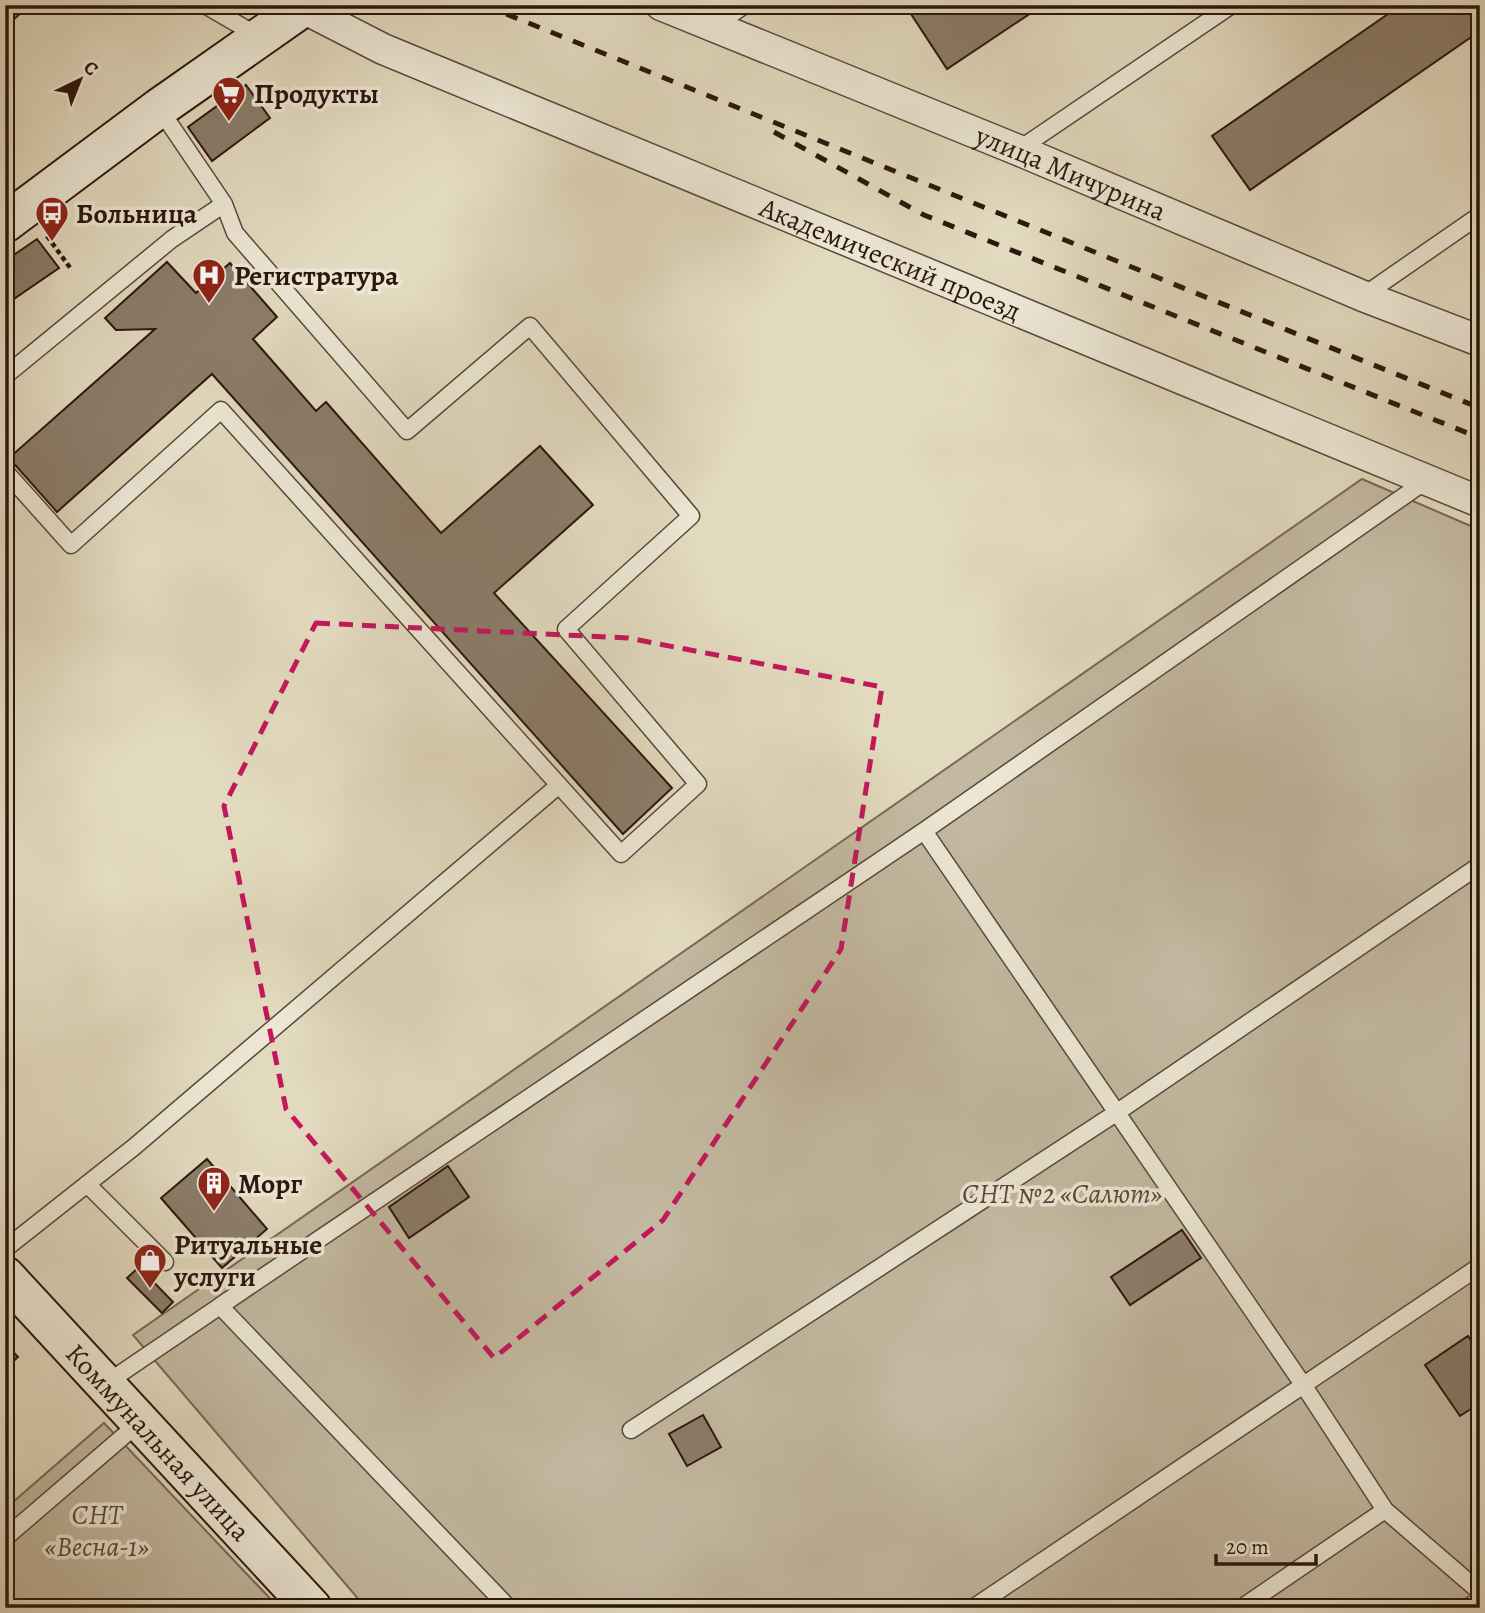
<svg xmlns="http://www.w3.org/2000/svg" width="1485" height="1613" font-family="Alegreya,serif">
<rect width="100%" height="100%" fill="#e2dabf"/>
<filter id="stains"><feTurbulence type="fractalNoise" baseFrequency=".00286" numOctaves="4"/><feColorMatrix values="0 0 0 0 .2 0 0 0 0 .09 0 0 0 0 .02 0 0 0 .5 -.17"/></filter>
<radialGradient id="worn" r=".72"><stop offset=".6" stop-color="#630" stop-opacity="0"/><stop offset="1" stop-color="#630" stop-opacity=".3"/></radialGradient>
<path fill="#c3b9a1" stroke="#786857" stroke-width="2" d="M1362,479L1480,530V1608H366L133,1335Z
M104,1423L279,1608H5V1509Z"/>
<path fill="#8b7c6a" stroke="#2c160d" stroke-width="2" d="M5,5H29L5,28Z
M924,5H1043L947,69L911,14Z
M1401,5H1480V31L1250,190L1212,136Z
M246,85L270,118L212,161L188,127Z
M37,239L59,268L5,305V261Z
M167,262L196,293L230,263L277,317L253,339L316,411L326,402L441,533L540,446L593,505L494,593L672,788L623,834L212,374L57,512L9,458L155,329L116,330L105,318Z
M207,1159L267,1229L222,1268L161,1198Z
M448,1166L469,1197L409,1238L389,1207Z
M1182,1230L1201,1258L1130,1305L1111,1277Z
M139,1267L173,1302L162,1313L127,1278Z
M1468,1336L1480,1354V1403L1460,1416L1425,1365Z
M5,1343L18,1357L5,1369Z
M703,1415L721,1447L687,1466L669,1434Z"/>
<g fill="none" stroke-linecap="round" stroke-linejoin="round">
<defs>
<path id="lane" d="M205,5L260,37
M713,27L745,5
M1018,150L1232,5
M1363,296L1480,215
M5,376L172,239L224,204
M5,471L71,545L221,410L621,854L698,784L566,629L691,516L530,326L407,431L235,233L224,204L159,108
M924,831L1304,1386L1385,1510
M87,1184L165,1262
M5,1249L134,1147L559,785
M220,1306L924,831L1427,480
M105,1384L220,1306L509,1608
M631,1430L1116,1113L1480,865
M5,1538L140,1422
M973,1608L1480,1266
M1241,1608L1385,1510L1480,1592
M1467,1608L1480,1599"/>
<g id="street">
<path id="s1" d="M661,5L1018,150L1363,296L1480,341"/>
<path id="s2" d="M303,8L383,49L1480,502"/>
</g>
<g id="secondary">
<path d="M5,223L159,108L306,5"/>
<path id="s3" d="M5,1276L312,1608"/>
</g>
</defs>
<use href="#lane" stroke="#5a473a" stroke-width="19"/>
<use href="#street" stroke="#5a473a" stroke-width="33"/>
<use href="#secondary" stroke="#2c160d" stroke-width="42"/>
<path stroke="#2c160d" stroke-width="4.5" stroke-dasharray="5 3.5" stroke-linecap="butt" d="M47,236L71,269"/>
<use href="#lane" stroke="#ece7d5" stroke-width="16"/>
<use href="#street" stroke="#ece7d5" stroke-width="30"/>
<use href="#secondary" stroke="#ece7d5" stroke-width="38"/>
<path stroke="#2c160d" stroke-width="5" stroke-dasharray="12 12" stroke-linecap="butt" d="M484,5L1480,408
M774,132L924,215L1480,438"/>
</g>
<path fill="none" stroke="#c2185b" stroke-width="5" stroke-dasharray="14 9" stroke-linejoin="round" d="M316,623L628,638L882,687L841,949L663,1220L494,1358L286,1109L224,806Z"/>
<defs>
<symbol id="supermarket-pin" viewBox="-11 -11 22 30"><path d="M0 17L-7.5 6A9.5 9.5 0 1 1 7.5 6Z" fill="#8f2418" stroke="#ece7d5"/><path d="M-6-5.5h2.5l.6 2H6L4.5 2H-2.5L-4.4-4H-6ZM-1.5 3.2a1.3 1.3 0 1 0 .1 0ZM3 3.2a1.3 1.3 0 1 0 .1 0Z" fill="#fff"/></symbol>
<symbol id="bus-pin" viewBox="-11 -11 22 30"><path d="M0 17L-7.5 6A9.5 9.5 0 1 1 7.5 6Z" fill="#8f2418" stroke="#ece7d5"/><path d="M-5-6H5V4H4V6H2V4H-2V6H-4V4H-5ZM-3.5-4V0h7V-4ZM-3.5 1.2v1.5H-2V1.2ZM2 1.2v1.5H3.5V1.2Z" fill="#fff"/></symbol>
<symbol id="hospital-pin" viewBox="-11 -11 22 30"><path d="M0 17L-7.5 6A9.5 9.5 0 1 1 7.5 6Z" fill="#8f2418" stroke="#ece7d5"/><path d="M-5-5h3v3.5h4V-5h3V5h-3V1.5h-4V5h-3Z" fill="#fff"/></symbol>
<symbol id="building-pin" viewBox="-11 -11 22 30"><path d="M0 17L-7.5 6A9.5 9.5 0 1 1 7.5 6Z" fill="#8f2418" stroke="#ece7d5"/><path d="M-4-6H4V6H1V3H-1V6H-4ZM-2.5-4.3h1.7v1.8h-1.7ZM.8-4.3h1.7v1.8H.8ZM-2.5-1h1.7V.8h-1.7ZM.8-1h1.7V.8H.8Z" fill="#fff"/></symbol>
<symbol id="shop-pin" viewBox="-11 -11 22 30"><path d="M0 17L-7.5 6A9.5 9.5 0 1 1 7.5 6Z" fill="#8f2418" stroke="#ece7d5"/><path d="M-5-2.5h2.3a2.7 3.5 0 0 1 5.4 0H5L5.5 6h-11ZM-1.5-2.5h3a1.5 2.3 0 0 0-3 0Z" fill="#fff"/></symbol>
</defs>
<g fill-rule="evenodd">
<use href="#supermarket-pin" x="210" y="74" width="38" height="52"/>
<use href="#bus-pin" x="33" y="194" width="38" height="52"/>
<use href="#hospital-pin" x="190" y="256" width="38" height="52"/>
<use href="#building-pin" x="195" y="1164" width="38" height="52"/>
<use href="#shop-pin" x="131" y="1241" width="38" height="52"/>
</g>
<g text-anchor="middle" stroke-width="7" stroke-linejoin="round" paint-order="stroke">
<g font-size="28" font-weight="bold" fill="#2c160d" stroke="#ece7d5" text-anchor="start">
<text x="254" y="103">Продукты</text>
<text x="76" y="223">Больница</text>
<text x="234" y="285">Регистратура</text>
<text x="238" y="1193">Морг</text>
<text x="174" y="1254">Ритуальные<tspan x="174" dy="32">услуги</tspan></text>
</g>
<g font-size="28" fill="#2c160d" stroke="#ece7d5">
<text dy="10" stroke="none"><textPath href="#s1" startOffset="443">улица Мичурина</textPath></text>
<text dy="10" stroke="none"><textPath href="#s2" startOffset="639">Академический проезд</textPath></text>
<text dy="10" stroke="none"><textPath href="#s3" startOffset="226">Коммунальная улица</textPath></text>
</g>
<g font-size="28" font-style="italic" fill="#594739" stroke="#ece7d5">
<text x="1062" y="1203">СНТ №2 «Салют»</text>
<text x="97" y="1524">СНТ<tspan x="97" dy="32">«Весна-1»</tspan></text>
</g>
</g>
<rect width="1485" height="1613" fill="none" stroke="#e2dabf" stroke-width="28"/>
<rect x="7" y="7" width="1471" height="1599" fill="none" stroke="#2c160d" stroke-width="3.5"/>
<rect x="14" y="14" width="1457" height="1585" fill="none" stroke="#2c160d" stroke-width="2"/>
<g transform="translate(80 80) rotate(43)" stroke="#ece7d5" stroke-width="5" paint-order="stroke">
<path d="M0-5L12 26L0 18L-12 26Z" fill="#2c160d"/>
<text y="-10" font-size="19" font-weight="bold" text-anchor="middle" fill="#2c160d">С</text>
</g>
<path d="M1216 1554v10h100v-10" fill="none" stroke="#2c160d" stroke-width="3.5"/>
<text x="1226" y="1554" font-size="21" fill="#2c160d" stroke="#ece7d5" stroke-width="5" paint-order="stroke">20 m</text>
<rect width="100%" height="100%" filter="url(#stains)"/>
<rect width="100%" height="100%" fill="url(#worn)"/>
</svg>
